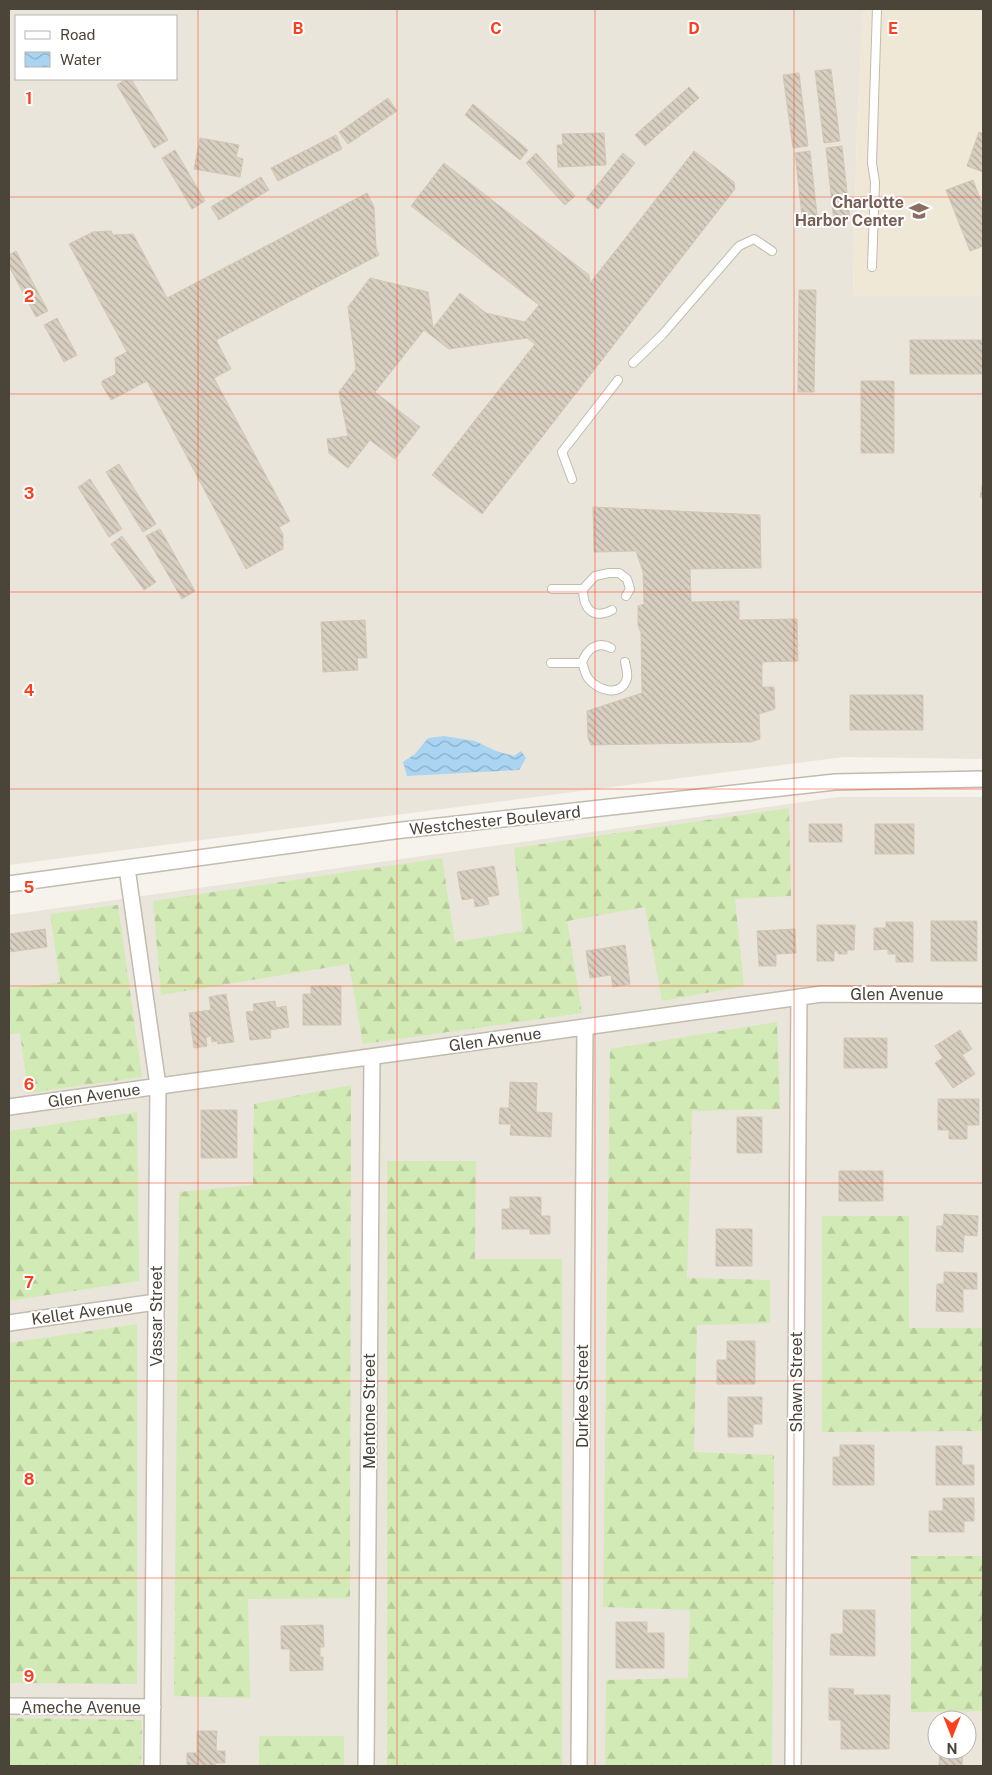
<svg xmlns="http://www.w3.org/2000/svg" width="992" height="1775" font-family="'Public Sans',sans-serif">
<defs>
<pattern id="forest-firs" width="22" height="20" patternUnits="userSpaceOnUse" patternTransform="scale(1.25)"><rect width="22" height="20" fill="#d2eab5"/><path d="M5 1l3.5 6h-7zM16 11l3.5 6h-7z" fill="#b6ca9c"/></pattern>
<pattern id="water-waves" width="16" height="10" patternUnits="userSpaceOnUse" patternTransform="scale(1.25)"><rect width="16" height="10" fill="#a9d4f2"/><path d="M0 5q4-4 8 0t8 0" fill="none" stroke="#8caec5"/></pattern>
<pattern id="building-back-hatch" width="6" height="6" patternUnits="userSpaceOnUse" patternTransform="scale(1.25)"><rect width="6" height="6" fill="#d8cfc1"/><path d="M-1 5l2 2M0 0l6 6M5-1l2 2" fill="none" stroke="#b1aa9e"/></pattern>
</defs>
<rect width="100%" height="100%" fill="#f6f3ec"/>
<path fill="#eae5da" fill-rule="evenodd" d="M9,9H863L857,127L853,295L983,296V759L844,757L9,865ZM16,16H176V79H16Z
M837,797H983V1766H9V915ZM937,1720H967V1750H937Z"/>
<path fill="#efe8d6" d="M863,9H983V296H853L857,127Z"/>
<path fill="url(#forest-firs)" d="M789,808L791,896L735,899L744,986L662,1001L645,907L567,921L582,1013L363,1044L349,964L161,995L153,901L442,858L455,942L523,931L514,848Z
M118,905L142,1077L28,1093L20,1033L9,1034V989L60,982L50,914Z
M777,1022L780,1109L692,1111L687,1278L770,1280V1323L697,1325L694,1452L774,1455L772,1766H605L606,1680L688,1678L690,1610L603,1607L610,1049Z
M351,1085L350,1598L248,1599L250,1698L174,1696L179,1192L253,1185L254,1104Z
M137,1112L139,1281L9,1301V1131Z
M387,1161H476L475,1259H562V1766H387Z
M822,1216H909V1328H983V1431L822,1432Z
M137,1324V1684L9,1683V1343Z
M911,1556H983V1711L911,1712Z
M9,1718L142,1720L141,1766H9Z
M259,1736H344V1766H259Z"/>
<path fill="url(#water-waves)" d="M444,736L475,741L496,751L514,756L521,751L526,758L519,770L407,776L403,762L415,754L428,738Z"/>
<path fill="url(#building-back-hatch)" stroke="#d3c7b4" d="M831,69L840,141L824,143L815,71Z
M799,73L808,146L793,148L783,75Z
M126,79H131L168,140L154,148L117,85Z
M689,87L699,98L645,146L635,135Z
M388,98L397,111L348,144L339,132Z
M473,104L528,150L520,160L465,115Z
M979,132L983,134V172L967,166Z
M604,133L606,165L558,167L557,145H563L562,134Z
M336,135L342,149L278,181L271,168Z
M200,138L239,145L236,157L243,159L240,177L194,169Z
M842,146L850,220L834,222L826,148Z
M175,150L205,201L192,209L162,158Z
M694,151L734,182L735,189L482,514L432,475L535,344L527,338L449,349L424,330L375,392L420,427L395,459L370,440L348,468L329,453L327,439L348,436L339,392L356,369L348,307L370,278L428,292L433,328L460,293L486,313L525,322L539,305L411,206L444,163L589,275L590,283Z
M810,151L818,224L803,225L795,153Z
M536,153L575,196L565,205L526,163Z
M623,153L635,163L598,209L586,199Z
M261,177L269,190L219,220L211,207Z
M973,180L983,206V246L970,251L946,190Z
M367,193L374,207L376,248L379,255L216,340L231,369L214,378L290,521L279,527L283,534V549L246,569L147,381L111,400L102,385V381L116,374L115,358L127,352L69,244L93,232L111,231L113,235L133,234L167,298Z
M16,251L48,311L36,317L9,266V255Z
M799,290H816L814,392H798Z
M57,318L77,355L64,362L44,325Z
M910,340H983V374H910Z
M861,381H894V453H861Z
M119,464L156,524L143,532L106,472Z
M90,479L122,529L109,537L78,487Z
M983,481V498L980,497Z
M593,507L760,515L761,568L690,569L691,602L739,601V620L797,619L798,661L762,662V687H774L775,709L759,714L760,739L751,742L591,745L588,738L587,711L642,693L641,633L638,625V606L644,604L643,572L636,551L594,552Z
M160,529L195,591L182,599L146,536Z
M122,536L156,582L144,590L111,544Z
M365,620L367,658H357L358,670L323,672L321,622Z
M850,695H923V730H850Z
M809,824H842V842H809Z
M875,824H914V854H875Z
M494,866L499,895L487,897L489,904L475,907L474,898L462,900L457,872Z
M931,921H977V961H931Z
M886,922H913V962H896V954H888V949L874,950V928H886Z
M817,925H855L854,950H847V954H838V951H834V961H817Z
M45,929L47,947L9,952V934Z
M795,929L796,953L776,954V966H759L757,931Z
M625,945L630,984L613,987L611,975L590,978L586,951Z
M311,986H341V1025H303V994H311Z
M226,994L234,1042L218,1044L217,1041L212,1042L211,1036L206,1037L207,1046L194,1048L189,1013L211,1010L209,997Z
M275,1001L276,1008L286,1006L289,1027L270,1030L271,1038L250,1040L246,1012L254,1011L253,1004Z
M960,1030L972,1049L962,1055L975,1074L953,1088L935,1063L943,1058L935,1046Z
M844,1038H887V1068H844Z
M510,1082L537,1083L536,1112L552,1113L551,1137L510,1135L511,1124H499L500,1108H509Z
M938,1099H979V1125H967V1139H949V1130H938Z
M201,1110H237V1158H201Z
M737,1117H762V1153H737Z
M839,1171H883V1201H839Z
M510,1197H541V1216H550V1234H530V1229H502V1209H510Z
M944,1214L978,1216L977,1236L964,1235L963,1252L936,1251L937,1226H943Z
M716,1229H752V1266H716Z
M944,1272L977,1273V1289H963V1312L936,1311L937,1284H944Z
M727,1341H755V1384H717V1360H727Z
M728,1397H762V1424H753V1437H728Z
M840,1445H874V1485H833V1457H840Z
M936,1446H962V1465H974V1485H936Z
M943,1498H974V1521H964V1532H929V1511H943Z
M843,1610H875V1656L830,1655L831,1634H843Z
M616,1622H647V1633H664V1668H616Z
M323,1625L324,1647H320V1657H323V1670L290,1671V1649H281V1626Z
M829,1688L854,1689L853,1695H890L889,1749H841V1720H829Z
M967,1728H973L972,1741H967Z
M197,1731H217L216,1751H225V1763H215V1766H187V1753H197Z
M940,1750H963L962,1766H939Z"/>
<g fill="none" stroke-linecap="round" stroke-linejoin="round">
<defs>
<path id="service" d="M872,267L875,182L872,163L877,9
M633,363L662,335L739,246L754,239L772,251
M572,479L562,452L618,380
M552,589H583C583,609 593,620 612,610
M583,589L595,576L609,573H619L627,579L630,589L626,596
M551,663H582C584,667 585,674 588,678C597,691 622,698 627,678C628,673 626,667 625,662
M582,663C586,650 597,640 611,648"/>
<path id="minor" d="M127,868L158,1086L152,1766
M9,884L394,831L835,782L983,779
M9,1107L822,994L983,995
M9,1323L156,1302
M9,1706L153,1707
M366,1766L372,1057
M579,1766L585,1027
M793,1766L799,997"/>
</defs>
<use href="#service" stroke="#c2bbae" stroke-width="10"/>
<use href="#minor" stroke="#c2bbae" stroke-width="18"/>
<use href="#service" stroke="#fff" stroke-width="8"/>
<use href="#minor" stroke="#fff" stroke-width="15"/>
</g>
<path fill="none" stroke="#fc3f1d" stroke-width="1" stroke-opacity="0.55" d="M198,9V1766M397,9V1766M595,9V1766M794,9V1766M9,197H983M9,394H983M9,592H983M9,789H983M9,986H983M9,1183H983M9,1381H983M9,1578H983"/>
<defs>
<symbol id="school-bare" viewBox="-9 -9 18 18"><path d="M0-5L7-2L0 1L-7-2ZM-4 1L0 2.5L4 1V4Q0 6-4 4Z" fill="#8d6e63" stroke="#fff" stroke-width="2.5" paint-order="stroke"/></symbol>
</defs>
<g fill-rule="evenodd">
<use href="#school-bare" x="905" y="197" width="28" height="28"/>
</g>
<g text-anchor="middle" stroke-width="4" stroke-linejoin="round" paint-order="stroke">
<g font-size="16" font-weight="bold" fill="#785e54" stroke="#fff" text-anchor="end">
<text x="904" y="208">Charlotte<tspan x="904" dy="18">Harbor Center</tspan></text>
</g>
<g font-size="16" fill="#4b4439" stroke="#fff">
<text transform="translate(495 820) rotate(-6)" y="6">Westchester Boulevard</text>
<text x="897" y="1000">Glen Avenue</text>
<text transform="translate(495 1039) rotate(-8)" y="6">Glen Avenue</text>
<text transform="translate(94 1095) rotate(-8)" y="6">Glen Avenue</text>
<text transform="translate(82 1312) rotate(-8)" y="6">Kellet Avenue</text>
<text transform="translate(156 1316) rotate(-90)" y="6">Vassar Street</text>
<text transform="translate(796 1382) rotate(-90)" y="6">Shawn Street</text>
<text transform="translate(582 1396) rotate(-90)" y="6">Durkee Street</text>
<text transform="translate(369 1411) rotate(-90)" y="6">Mentone Street</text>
<text x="81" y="1713">Ameche Avenue</text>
</g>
</g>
<g font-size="16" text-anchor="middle" font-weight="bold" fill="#fc3f1d" stroke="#fff" stroke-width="4" stroke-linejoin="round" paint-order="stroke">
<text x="298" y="34">B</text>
<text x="496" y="34">C</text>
<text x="694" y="34">D</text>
<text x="893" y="34">E</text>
<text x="29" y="104">1</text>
<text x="29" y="302">2</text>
<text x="29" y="499">3</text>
<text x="29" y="696">4</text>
<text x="29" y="893">5</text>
<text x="29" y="1090">6</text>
<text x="29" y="1288">7</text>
<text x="29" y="1485">8</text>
<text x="29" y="1682">9</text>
</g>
<rect width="992" height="1775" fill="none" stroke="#4b4439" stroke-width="20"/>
<rect x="15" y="15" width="162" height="65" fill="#ffffff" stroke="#b7b4b0"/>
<rect x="25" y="31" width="25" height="8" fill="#ffffff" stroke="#b7b4b0"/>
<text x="60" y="40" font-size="15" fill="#4b4439">Road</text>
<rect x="25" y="52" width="25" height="15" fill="url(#water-waves)" stroke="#b7b4b0"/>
<text x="60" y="65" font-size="15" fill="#4b4439">Water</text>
<g transform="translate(952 1735) rotate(180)"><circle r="24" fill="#ffffff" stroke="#b7b4b0"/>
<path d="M0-4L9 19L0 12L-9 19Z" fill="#fc3f1d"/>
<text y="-8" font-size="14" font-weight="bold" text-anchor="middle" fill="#4b4439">N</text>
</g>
</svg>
